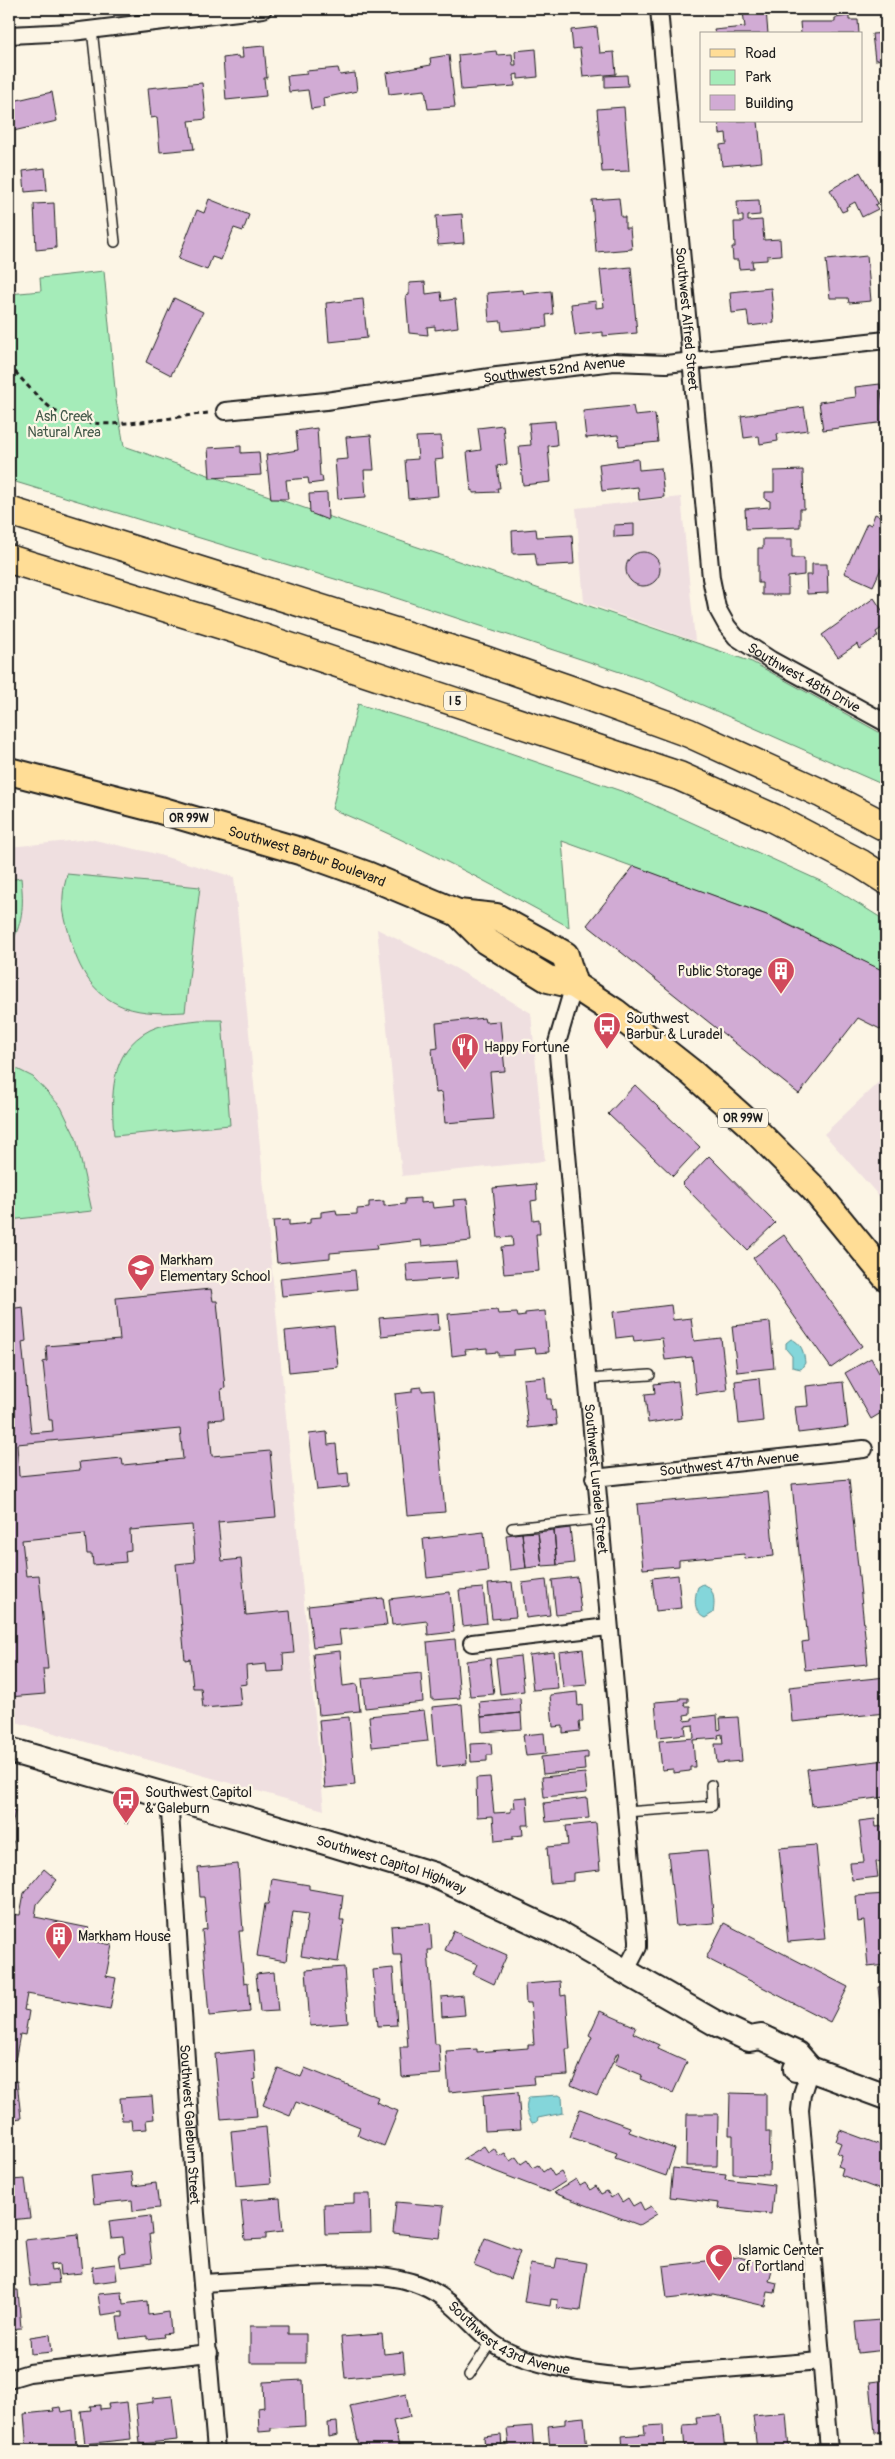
<svg xmlns="http://www.w3.org/2000/svg" width="895" height="2459" font-family="Pangolin,sans-serif">
<rect width="100%" height="100%" fill="#fcf5e5"/>
<filter id="ink" filterUnits="userSpaceOnUse"><feTurbulence type="fractalNoise" baseFrequency=".02" numOctaves="2"/><feDisplacementMap in="SourceGraphic" scale="10" xChannelSelector="R" yChannelSelector="G"/><feConvolveMatrix kernelMatrix="1 2 1 2 8 2 1 2 1" color-interpolation-filters="sRGB"/></filter>
<g filter="url(#ink)">
<path fill="#efdfe0" d="M681,497L695,641L584,602L576,508Z
M90,839L149,852L234,877L324,1810L9,1720V847Z
M377,929L455,968L531,1013L545,1161L402,1176Z
M886,1075V1204L824,1134Z"/>
<path fill="#a5ecb9" stroke="#60846a" d="M104,271L116,400L124,446L752,662L886,736V786L650,682L384,594L9,480V294L41,291L40,278Z
M358,704L446,731L627,793L827,884L886,921V973L778,919L562,841L569,927C492,884 414,843 332,809Z
M67,874L200,887L185,1012C164,1013 144,1014 124,1007C90,994 76,964 68,930C65,920 62,907 63,896C63,889 66,881 67,874Z
M21,878C24,907 23,923 9,948V880Z
M199,1020H222L230,1125L114,1136C111,1097 109,1051 150,1030C164,1023 183,1022 199,1020Z
M9,1065L33,1077L61,1107L76,1138L92,1211L9,1220Z"/>
<path fill="#84d6da" stroke="#5a8c8e" d="M791,1339C802,1343 804,1353 805,1363L801,1369L792,1367V1356L786,1349V1343Z
M703,1584C715,1588 715,1602 713,1613L705,1618C693,1613 694,1597 698,1587Z
M559,2095L562,2097L563,2113L538,2118L537,2122L532,2123C527,2114 524,2107 529,2097Z"/>
<path fill="#d1abd4" stroke="#1c1c1c" fill-rule="evenodd" d="M766,10L768,34H715L714,30L745,27L743,12Z
M849,16V20H858L859,34H801L800,22H835V18Z
M597,27L600,53L614,52L616,74L583,77L580,48L573,49L571,30Z
M886,33V59L875,60L872,34Z
M264,46L267,78H264L266,96L226,100L223,58L238,56L239,58H243L242,48Z
M536,49L538,77L518,79V74L514,75L515,86L461,90L458,55L496,51L497,55L512,54L513,65H516L515,51Z
M449,55L455,107L428,109L425,90L389,94L386,73L431,65L430,58Z
M338,68L340,75L355,73L357,91L323,98L324,107L311,109L308,90L289,92L287,76L307,74L306,71Z
M627,75L628,86L605,87V76Z
M202,83L206,119L189,121L194,149L160,152L157,117L151,118L148,88Z
M52,92L57,121L9,132V102Z
M624,107L629,171L602,172L597,109Z
M719,121H758L762,162L722,166L720,145L727,144L726,133L720,134Z
M45,168L47,190L25,192L23,171Z
M860,172L878,203L875,205L878,209L862,217L855,202L846,207L847,210L842,212L830,190Z
M619,198L621,217H625V228H630L632,249L596,252L592,200Z
M209,199L249,215L243,231L234,228L221,260L212,257L207,270L178,259L197,210L204,213Z
M759,200L760,215L748,216V221L762,220L764,240L780,239L781,255L767,256V260L752,261L753,268L739,269L738,260H733L732,247H735L734,222H743V216H738L737,201Z
M54,203L56,248L36,250L34,204Z
M462,214L464,243L438,245L436,216Z
M867,256L871,301L849,303L848,298H830L826,260Z
M631,267L637,333L603,336V332L575,335L571,304L596,301V308L604,307L600,270Z
M425,282L426,294L441,292L442,301L455,299L458,327L435,330V326L427,327L428,335L409,333L406,296L409,295V283Z
M771,288L774,323L749,326L747,311L732,313L730,292Z
M523,290L524,294L551,291L553,314L546,315L547,327L502,331L501,321L489,322L487,293Z
M174,298L203,312L171,375L146,362Z
M363,299L367,338L329,342L326,303Z
M880,384L886,422L823,430L819,402L856,397L855,387Z
M633,406L635,416L655,414L658,442L619,446L618,435L586,438L583,411Z
M804,407L808,430L777,434L778,441L760,444L759,436L744,438L741,416Z
M555,421L557,445L548,446L551,482L523,485L519,446L531,445L529,423Z
M503,425L507,464L497,466L500,488H497L498,492L473,493V490L471,491L467,452L481,450L478,428Z
M317,428L320,476H322L323,482L309,484L308,478L286,480L288,499H271L266,455L298,450L296,431Z
M371,435L374,470H364L366,497L338,499L335,460L348,459L346,437Z
M441,436L443,459L435,460L438,496L408,499L405,460L418,459L416,437Z
M241,446V453L259,452L261,475L210,478L208,448Z
M638,459L639,470L661,468L664,497L639,500L638,487L602,491L599,464Z
M803,470L804,509H800V527L746,529L745,509L770,507V501L765,499V492H774V471Z
M327,493L328,520L310,513L309,494Z
M875,514L886,519V563L884,562L873,586L844,573L867,523L871,525Z
M634,524V536L614,537V525Z
M536,529L537,537L572,535L574,564L537,566L535,553L513,554L512,531Z
M763,539H792V558H804V575L788,577V595H762V583H758V548H763Z
M626 569a17 17 0 1 1 34 0a17 17 0 1 1-34 0Z
M812,564H827L828,593L807,594L806,575H812Z
M874,598L886,616V625L876,632L878,636L859,649L857,644L838,657L822,635Z
M634,866L772,917L886,972V1032L858,1018L799,1094L587,925Z
M484,1018L485,1022L500,1021L505,1071L490,1072L494,1119L445,1123L442,1092L436,1093L432,1049L438,1048L436,1023Z
M635,1085L700,1147L673,1176L608,1114Z
M709,1156L775,1223L747,1250L682,1184Z
M536,1184L537,1200L531,1201L533,1220L539,1219L540,1234H536L539,1271L504,1274L501,1247L513,1246L512,1237L498,1238L493,1188Z
M420,1198V1203L432,1202L433,1208L454,1206L453,1200L467,1199L471,1241L422,1246L421,1240L376,1245L377,1249L330,1253V1258L277,1263L273,1221L289,1220V1225L310,1223V1218L321,1217V1212L336,1210L337,1215L357,1214V1209L369,1208V1202L384,1201V1206L405,1204V1199Z
M784,1235L862,1346L831,1368L753,1258Z
M456,1261L458,1278L408,1282L406,1264Z
M355,1270L357,1289L282,1296L280,1278Z
M211,1289L213,1301H217L225,1388L221,1389L224,1419L209,1420L212,1456L270,1451L276,1517L218,1522L222,1561L241,1559L246,1615L290,1611L294,1653L283,1654L284,1671L267,1672L266,1664L246,1666L247,1684L239,1685L241,1705L203,1708L201,1688H193L190,1659L185,1660L176,1564L195,1562L192,1525L130,1530L131,1550L125,1551L126,1562L93,1565L92,1554H87L85,1534L22,1540L26,1576L39,1575L48,1669H43L45,1694L9,1697V1309L23,1307L26,1341L22,1342L31,1433L53,1431L52,1420H49L43,1362L47,1361L46,1346L120,1340L116,1298ZM180,1429L183,1459L123,1465L122,1458L79,1462L80,1470L19,1476L17,1444Z
M671,1305L673,1320L691,1318L694,1341L721,1338L727,1390L696,1394L692,1357L665,1360L662,1338L634,1341L633,1336L616,1338L613,1312Z
M497,1310L498,1314L517,1313L518,1317L525,1316V1313L545,1311L549,1352L536,1353L535,1348L514,1350V1355L498,1356V1352L487,1353V1348L465,1350L466,1354L452,1356L448,1314Z
M438,1313L439,1330L381,1336L379,1318Z
M770,1322L774,1368L737,1372L732,1326Z
M334,1326L338,1367L289,1372L285,1331Z
M871,1358L886,1386V1410L871,1419L845,1373Z
M545,1377L547,1399H551L552,1411L555,1410L557,1425L528,1428L523,1379Z
M759,1378L763,1421L739,1424L735,1381Z
M678,1381L682,1418L648,1423L645,1394L655,1393L654,1384Z
M843,1382L848,1427L798,1433L795,1407L808,1406L806,1386Z
M422,1387V1391L434,1390L445,1512L407,1515L395,1394L412,1392V1388Z
M327,1432L328,1445L336,1444L339,1474L348,1473L349,1487L317,1490L309,1434Z
M849,1479L868,1664L805,1670L802,1642L808,1641L792,1484Z
M768,1492L774,1556L745,1559L744,1554L679,1560V1566L643,1569L637,1504Z
M570,1528L574,1563L557,1565L554,1530Z
M554,1530L557,1565L542,1566L538,1532Z
M484,1532L488,1571L427,1578L423,1539Z
M538,1532L542,1566L526,1568L522,1533Z
M522,1533L526,1568L510,1570L506,1535Z
M678,1575L681,1608L656,1611L652,1578Z
M577,1577L581,1612L556,1615L552,1580Z
M546,1580L550,1615L526,1618L522,1583Z
M512,1582L516,1617L492,1619L488,1584Z
M483,1588L487,1623L463,1626L459,1590Z
M450,1592L454,1632L428,1635L427,1621L392,1625L389,1599Z
M383,1598L387,1625L339,1630L341,1644L313,1647L308,1606Z
M455,1639L460,1698L432,1700L427,1642Z
M583,1649L587,1685L563,1687L559,1652Z
M340,1651L343,1686L357,1684L360,1711L319,1715L313,1654Z
M554,1652L558,1688L533,1690L529,1655Z
M520,1656L524,1691L500,1694L496,1659Z
M490,1658L494,1694L470,1696L466,1661Z
M421,1673L423,1702L365,1708L362,1679Z
M886,1677V1713L792,1722L789,1687Z
M577,1692L578,1706L582,1705L583,1722H579L580,1731L563,1733V1726L553,1727L550,1695Z
M520,1698L521,1713L481,1717L479,1702Z
M680,1698H688V1702H684L685,1706H690V1714L684,1715L685,1721L692,1720V1718L717,1715L718,1730L721,1729L720,1718L738,1717L742,1761L717,1763L715,1744H723L722,1734L718,1735L719,1738L693,1740L695,1767H690V1771L673,1773V1769L662,1770L659,1741L694,1738L693,1725L685,1726L686,1734L658,1737L655,1702L680,1700Z
M462,1704L467,1764L437,1767L432,1707Z
M424,1710L428,1741L372,1747L369,1716Z
M521,1713L522,1729L482,1732L481,1717Z
M349,1717L355,1785L325,1788L319,1720Z
M544,1733L546,1754L526,1756L523,1735Z
M491,1743L492,1755H487V1761L471,1762L470,1744Z
M588,1752V1758H584L585,1770L543,1774L541,1757Z
M886,1760V1797L812,1806L807,1769Z
M585,1773L587,1793L544,1797L542,1777Z
M490,1777L494,1813L511,1812V1808H515L514,1798L527,1797L529,1825H522L523,1835L513,1836V1839L495,1841L493,1816L477,1817L476,1778Z
M587,1798L589,1818L546,1822L544,1803Z
M9,1810L15,1811L9,1840L13,1841L9,1866Z
M875,1819L876,1827L886,1826V1861L876,1862L878,1877L852,1880L850,1863L864,1862L859,1821Z
M596,1823L600,1870L573,1873V1881L550,1883L547,1847L568,1845L566,1826Z
M816,1845L825,1939L788,1942L779,1848Z
M707,1850L714,1923L676,1926L668,1853Z
M238,1864L243,1931H239L244,1983L248,1982L250,2012L209,2016L202,1930L207,1929L204,1897H200L198,1868Z
M44,1869L57,1880L37,1904L35,1917L89,1928L87,1940L112,1945L106,1976L116,1978L110,2009L27,1994L24,2010L29,2011L25,2035L20,2034L15,2061L9,2059V1914L20,1915L24,1893Z
M272,1879L309,1885V1889L343,1895L340,1920H344L338,1962L301,1956L308,1914L293,1912L286,1961L257,1956L265,1904H268Z
M886,1894V1965L868,1967L864,1921L858,1922L856,1896Z
M430,1923L432,1950H428L435,2044H439L441,2074L402,2077L400,2047H408L401,1955H393L391,1926Z
M724,1923L848,1987L830,2022L706,1958Z
M453,1931L507,1955L494,1984L473,1974L477,1964L445,1950Z
M344,1967L348,2023L310,2026L306,1970Z
M393,1968L397,2025L378,2026L373,1970Z
M274,1972L278,2011L260,2012L256,1974Z
M560,1981L561,1996L566,1995L570,2049H566L568,2075L533,2077L534,2084L449,2092L446,2051L477,2049V2052L528,2048V2045H534L531,2003H526L525,1984Z
M886,1986V2031H883L878,1987Z
M463,1995L465,2015L442,2017L441,1997Z
M600,2011L636,2027L633,2033L659,2045L658,2049L687,2062L673,2093L640,2079L642,2075L615,2064L619,2053H617L597,2096L571,2085L592,2037L589,2035Z
M254,2050L256,2079L253,2080L257,2116L221,2119L215,2054Z
M278,2068L301,2077L305,2068L378,2097L376,2102L398,2111L384,2146L357,2135L360,2127L296,2102L290,2116L263,2105Z
M17,2081L21,2118L9,2120V2082Z
M518,2092L521,2129L485,2131L483,2095Z
M730,2093L766,2094V2132H770L769,2175L733,2174V2135H729Z
M152,2096L154,2119L146,2120L147,2129L132,2130L131,2120H122L120,2098Z
M580,2109L630,2127L629,2132L675,2149L666,2176L615,2158L617,2153L570,2137Z
M687,2114H718L717,2166H686Z
M266,2127L271,2183L236,2186L231,2131Z
M840,2130L886,2147V2192L841,2175L843,2168L838,2166L842,2155L837,2153L841,2143L836,2141Z
M484,2146L488,2152L494,2148L499,2156L505,2153L510,2161L516,2157L521,2164L527,2160L532,2168L538,2165L543,2172L549,2168L554,2176L561,2172L566,2181L549,2192L463,2159Z
M9,2166L11,2180L25,2179L30,2218L9,2220Z
M673,2168L726,2174L725,2179L774,2185L771,2214L718,2208L719,2203L670,2197Z
M131,2172L133,2186L156,2183L159,2208L133,2211L132,2200L94,2204L91,2176Z
M576,2179L580,2186L585,2183L590,2190L596,2186L601,2194L607,2191L611,2198L617,2194L622,2202L628,2198L633,2206L640,2202L644,2210L651,2206L657,2214L639,2225L554,2193Z
M354,2194H370L371,2233L325,2234L324,2204L354,2203Z
M280,2198L283,2231L266,2233V2239L245,2240L241,2201Z
M396,2202L444,2206L440,2238L393,2233Z
M150,2216L152,2234H149L152,2263L121,2267L119,2254L125,2253L123,2237L111,2238L109,2221Z
M78,2234L82,2273L60,2275L59,2264L50,2265L51,2271L57,2270L59,2283L30,2286L25,2240Z
M485,2238L520,2251L510,2279L474,2265Z
M739,2257L773,2266L769,2281L777,2283L775,2293L768,2292L765,2306L713,2294L667,2299L663,2266Z
M557,2258L587,2263L580,2311L557,2308L558,2300L551,2299L550,2306L524,2302L530,2264L555,2268Z
M115,2264L117,2280L94,2283L92,2267Z
M9,2286V2290H18L21,2328L9,2329Z
M122,2292L123,2304L147,2301L148,2315L169,2312L171,2333L163,2334L164,2337L147,2339V2336L120,2339L117,2317H123V2312L101,2315L98,2294Z
M881,2320L883,2337H886V2350L858,2353L855,2322Z
M250,2326H288V2334H306V2363H250Z
M50,2334L52,2352L31,2354L30,2337Z
M382,2334L384,2354L403,2352L405,2372L345,2378L341,2337Z
M303,2380L305,2426L271,2428V2431L259,2432L258,2408L264,2407L263,2382Z
M886,2380V2432L875,2433L870,2382Z
M406,2394L410,2417L393,2421L400,2450H360L350,2406Z
M172,2396L177,2440L140,2444L136,2404L153,2402V2398Z
M127,2402L131,2439L85,2444L81,2411L91,2410L90,2406L100,2405V2409L109,2408L108,2404Z
M61,2407L62,2412L73,2410L76,2446L27,2450L24,2414L54,2411L53,2408Z
M786,2413L789,2450H757L753,2416Z
M721,2415L725,2450H685L683,2425L697,2424L696,2417Z
M584,2417L587,2450H550L548,2426L565,2424V2419Z
M337,2422L338,2435L329,2437L328,2423Z
M663,2425L664,2450H623L622,2436L645,2434L644,2426Z
M532,2426L534,2450H485L484,2437L501,2435L502,2448L509,2447L507,2428Z
M9,2446H19V2450H9Z"/>
<g fill="none" stroke-linecap="round" stroke-linejoin="round">
<defs>
<path id="service" d="M92,29L115,242
M585,1379L650,1375
M512,1528L598,1519
M625,1812L712,1806L711,1785
M469,2375L491,2342"/>
<g id="minor">
<path id="s1" d="M659,9L711,578L717,608L727,626L736,637L771,660L886,723"/>
<path d="M9,35L72,32L263,9"/>
<path id="s2" d="M225,411L326,401L497,376L614,362L666,364L886,340"/>
<path id="s3" d="M574,985L557,1043L638,1940V1947L625,1972"/>
<path id="s4" d="M594,1478L864,1449"/>
<path d="M472,1643L608,1627"/>
<path id="s5" d="M169,1797L196,2214L216,2450"/>
<path d="M810,2069L802,2094L800,2110L829,2450"/>
<path id="s6" d="M203,2283C236,2281 269,2279 302,2277C340,2276 385,2270 422,2286C451,2298 467,2321 489,2340C518,2365 590,2374 627,2377L821,2361"/>
<path d="M9,2379L29,2373L209,2353"/>
</g>
<g id="secondary">
<path id="s7" d="M9,1750L299,1834L434,1875L556,1932L717,2024L749,2039L761,2037L797,2054L810,2069"/>
<path d="M796,2069H810L886,2097"/>
</g>
<g id="primary">
<path id="s8" d="M9,771L160,810L303,852L367,875L458,913L496,917L565,955L574,985"/>
<path d="M458,913L486,941L548,979L574,985L615,1012L692,1073L747,1122L814,1189L886,1277"/>
</g>
<path id="motorway" d="M9,511L481,659L582,694L689,733L823,794L886,827
M9,559L235,629L679,776L773,818L861,864L886,880"/>
</defs>
<use href="#service" stroke="#1c1c1c" stroke-width="12"/>
<use href="#minor" stroke="#1c1c1c" stroke-width="20"/>
<use href="#secondary" stroke="#1c1c1c" stroke-width="28"/>
<use href="#primary" stroke="#1c1c1c" stroke-width="30"/>
<use href="#motorway" stroke="#1c1c1c" stroke-width="31"/>
<path stroke="#1c1c1c" stroke-width="3" stroke-dasharray="5 4" stroke-linecap="butt" d="M9,365C24,381 39,401 58,413C92,435 169,417 209,413
M126,1824L131,1808"/>
<use href="#service" stroke="#fcf5e5" stroke-width="9"/>
<use href="#minor" stroke="#fcf5e5" stroke-width="16"/>
<use href="#secondary" stroke="#fcf5e5" stroke-width="24"/>
<use href="#primary" stroke="#ffdd96" stroke-width="26"/>
<use href="#motorway" stroke="#ffdd96" stroke-width="28"/>
</g>
</g>
<defs>
<symbol id="building-pin" viewBox="-11 -11 22 30"><path d="M0 17L-7.5 6A9.5 9.5 0 1 1 7.5 6Z" fill="#d1495b" stroke="#fcf5e5"/><path d="M-4-6H4V6H1V3H-1V6H-4ZM-2.5-4.3h1.7v1.8h-1.7ZM.8-4.3h1.7v1.8H.8ZM-2.5-1h1.7V.8h-1.7ZM.8-1h1.7V.8H.8Z" fill="#fff"/></symbol>
<symbol id="bus-pin" viewBox="-11 -11 22 30"><path d="M0 17L-7.5 6A9.5 9.5 0 1 1 7.5 6Z" fill="#d1495b" stroke="#fcf5e5"/><path d="M-5-6H5V4H4V6H2V4H-2V6H-4V4H-5ZM-3.5-4V0h7V-4ZM-3.5 1.2v1.5H-2V1.2ZM2 1.2v1.5H3.5V1.2Z" fill="#fff"/></symbol>
<symbol id="restaurant-pin" viewBox="-11 -11 22 30"><path d="M0 17L-7.5 6A9.5 9.5 0 1 1 7.5 6Z" fill="#d1495b" stroke="#fcf5e5"/><path d="M-5-6h1v4h1v-4h1v4h1v-4h1v5L-1.5 .5V6h-2V.5L-5-1ZM5-6V6H3V1.5H1.5Q1.5-4 5-6Z" fill="#fff"/></symbol>
<symbol id="school-pin" viewBox="-11 -11 22 30"><path d="M0 17L-7.5 6A9.5 9.5 0 1 1 7.5 6Z" fill="#d1495b" stroke="#fcf5e5"/><path d="M0-5L7-2L0 1L-7-2ZM-4 1L0 2.5L4 1V4Q0 6-4 4Z" fill="#fff"/></symbol>
<symbol id="mosque-pin" viewBox="-11 -11 22 30"><path d="M0 17L-7.5 6A9.5 9.5 0 1 1 7.5 6Z" fill="#d1495b" stroke="#fcf5e5"/><path d="M3.5-4.9A6 6 0 1 0 3.5 4.9A5 5 0 1 1 3.5-4.9Z" fill="#fff"/></symbol>
</defs>
<g fill-rule="evenodd">
<use href="#building-pin" x="765" y="955" width="32" height="43"/>
<use href="#bus-pin" x="591" y="1010" width="32" height="43"/>
<use href="#restaurant-pin" x="449" y="1031" width="32" height="43"/>
<use href="#school-pin" x="125" y="1252" width="32" height="43"/>
<use href="#bus-pin" x="110" y="1784" width="32" height="43"/>
<use href="#building-pin" x="43" y="1920" width="32" height="43"/>
<use href="#mosque-pin" x="703" y="2242" width="32" height="43"/>
</g>
<g text-anchor="middle" stroke-width="4.5" stroke-linejoin="round" paint-order="stroke">
<g fill="#fcf5e5" stroke="#5f5d58" stroke-width="1">
<rect x="444" y="691.5" width="22" height="19" rx="4"/>
<rect x="164" y="808.5" width="50" height="19" rx="4"/>
<rect x="718" y="1108.5" width="50" height="19" rx="4"/>
</g>
<g font-size="12" font-weight="bold" fill="#1c1c1c">
<text x="455" y="705">I 5</text>
<text x="189" y="822">OR 99W</text>
<text x="743" y="1122">OR 99W</text>
</g>
<g font-size="14" fill="#1c1c1c" stroke="#fcf5e5">
<text dy="5" stroke="none"><textPath href="#s1" startOffset="311">Southwest Alfred Street</textPath></text>
<text dy="5" stroke="none"><textPath href="#s2" startOffset="332">Southwest 52nd Avenue</textPath></text>
<text dy="5" stroke="none"><textPath href="#s1" startOffset="716">Southwest 48th Drive</textPath></text>
<text dy="5" stroke="none"><textPath href="#s8" startOffset="310">Southwest Barbur Boulevard</textPath></text>
<text dy="5" stroke="none"><textPath href="#s4" startOffset="136">Southwest 47th Avenue</textPath></text>
<text dy="5" stroke="none"><textPath href="#s3" startOffset="498">Southwest Luradel Street</textPath></text>
<text dy="5" stroke="none"><textPath href="#s7" startOffset="399">Southwest Capitol Highway</textPath></text>
<text dy="5" stroke="none"><textPath href="#s5" startOffset="328">Southwest Galeburn Street</textPath></text>
<text dy="5" stroke="none"><textPath href="#s6" startOffset="324">Southwest 43rd Avenue</textPath></text>
</g>
<g font-size="14" fill="#455a4b" stroke="#fcf5e5">
<text x="64" y="421">Ash Creek<tspan x="64" dy="16">Natural Area</tspan></text>
</g>
<g font-size="14" fill="#1c1c1c" stroke="#fcf5e5" text-anchor="start">
<text x="762" y="976" text-anchor="end">Public Storage</text>
<text x="626" y="1023">Southwest<tspan x="626" dy="16">Barbur &amp; Luradel</tspan></text>
<text x="484" y="1052">Happy Fortune</text>
<text x="160" y="1265">Markham<tspan x="160" dy="16">Elementary School</tspan></text>
<text x="145" y="1797">Southwest Capitol<tspan x="145" dy="16">&amp; Galeburn</tspan></text>
<text x="78" y="1941">Markham House</text>
<text x="738" y="2255">Islamic Center<tspan x="738" dy="16">of Portland</tspan></text>
</g>
</g>
<rect width="895" height="2459" fill="none" stroke="#fcf5e5" stroke-width="30"/>
<rect x="15" y="15" width="865" height="2429" fill="none" stroke="#1c1c1c" stroke-width="2" filter="url(#ink)"/>
<rect x="700" y="32" width="162" height="90" fill="#fcf5e5" stroke="#a29e95"/>
<rect x="710" y="49" width="25" height="8" fill="#ffdd96" stroke="#a29e95"/>
<text x="745" y="58" font-size="15" fill="#1c1c1c">Road</text>
<rect x="710" y="70" width="25" height="15" fill="#a5ecb9" stroke="#a29e95"/>
<text x="745" y="82" font-size="15" fill="#1c1c1c">Park</text>
<rect x="710" y="95" width="25" height="15" fill="#d1abd4" stroke="#a29e95"/>
<text x="745" y="108" font-size="15" fill="#1c1c1c">Building</text>
</svg>
